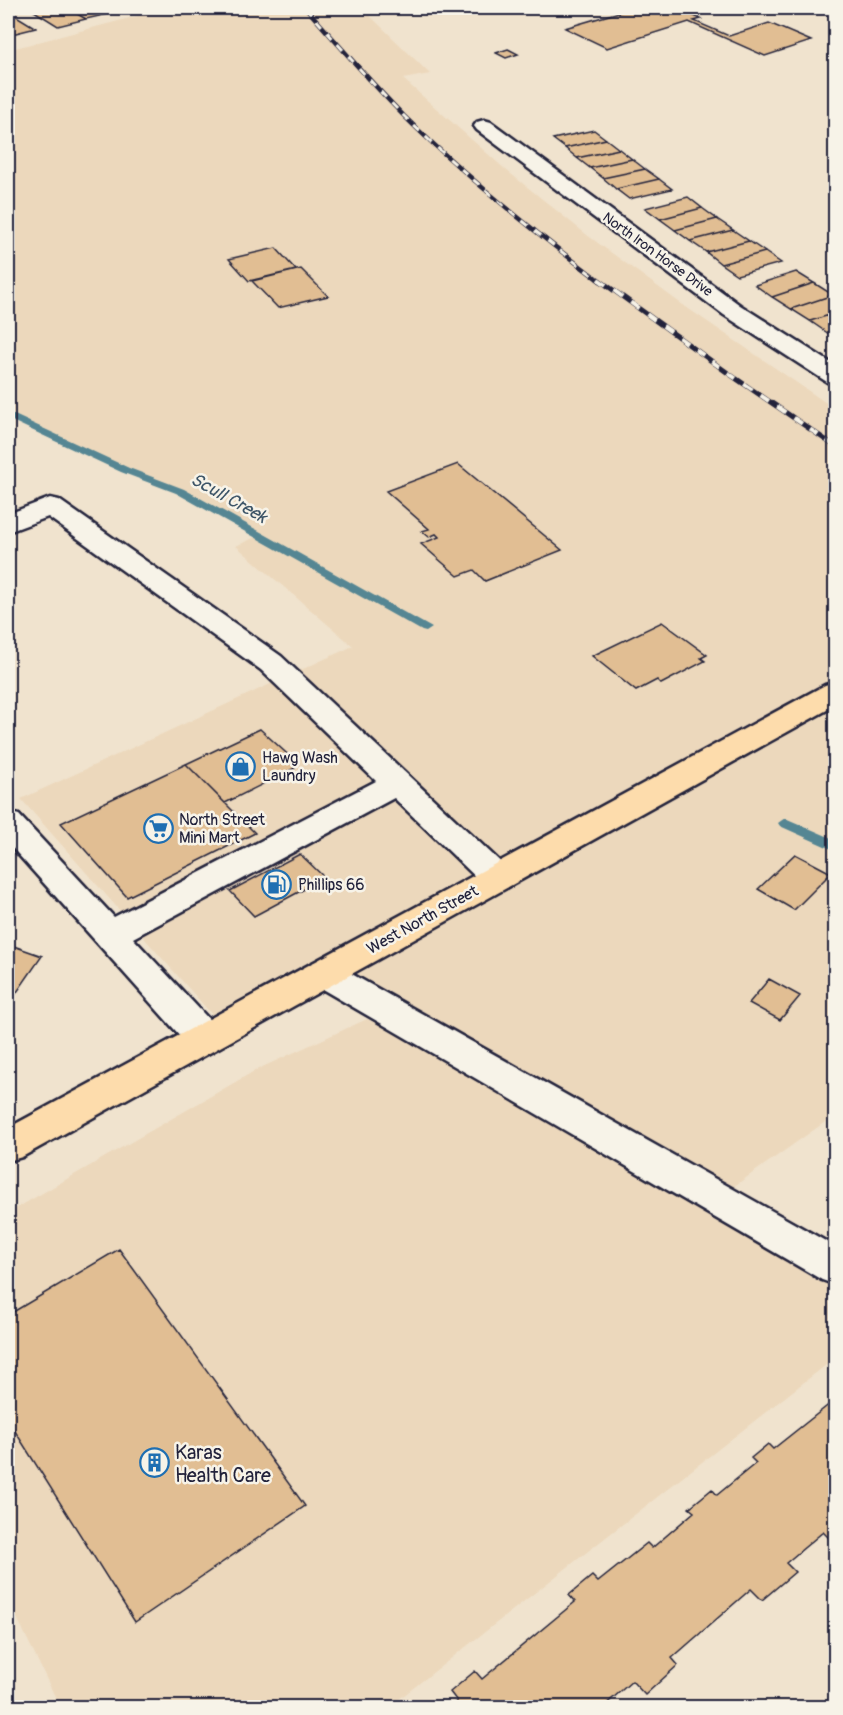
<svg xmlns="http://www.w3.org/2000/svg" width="843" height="1715" font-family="Pangolin,sans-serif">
<rect width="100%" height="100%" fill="#f0e3ce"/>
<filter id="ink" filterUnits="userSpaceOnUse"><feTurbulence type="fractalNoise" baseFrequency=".0167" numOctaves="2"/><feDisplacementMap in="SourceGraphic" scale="12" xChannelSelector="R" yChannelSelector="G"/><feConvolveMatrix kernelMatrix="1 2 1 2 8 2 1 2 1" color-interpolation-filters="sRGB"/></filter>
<g filter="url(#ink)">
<path fill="#ecd8bc" d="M168,8H362L430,74L403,79L506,170L587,235L683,305L835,409V1115L716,1199L835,1268V1358L389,1707H60L8,1599V1213L258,1069L367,1019L499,1077L322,973L223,1027L21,799L353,646L236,546L260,535L180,491L125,470L8,415V50Z"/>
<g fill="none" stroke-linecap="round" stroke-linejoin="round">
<path fill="#558693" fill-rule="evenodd" d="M8,412L129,468L184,489L432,628L426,632L422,631L176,493L121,472L8,419Z
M785,818L836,840V851L780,826L778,823Z"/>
</g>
<path fill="#e1be93" stroke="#22223b" stroke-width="1.5" d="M45,8H67L86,19L58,26L34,11Z
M67,8H105L113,13L86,19Z
M633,8H676L701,19L694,21L729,36L769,23L811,41L765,56L689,22L607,48L565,28Z
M8,12H10L36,28L8,35Z
M508,49L518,54L506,58L496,53Z
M594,130L606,139L565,148L553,139Z
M606,139L619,149L577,158L565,148Z
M619,149L632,159L590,168L577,158Z
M632,159L645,169L603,178L590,168Z
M645,169L659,179L616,189L603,178Z
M659,179L672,189L629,199L616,189Z
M688,197L702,208L660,219L645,208Z
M702,208L717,219L675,230L660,219Z
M717,219L733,230L690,241L675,230Z
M733,230L749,241L706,252L690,241Z
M749,241L765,252L721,264L706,252Z
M276,248L296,270L249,281L229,259Z
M765,252L781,263L737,275L721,264Z
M301,269L328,296L278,308L252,281Z
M796,272L814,283L772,297L755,285Z
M814,283L833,295L791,309L772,297Z
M833,295L836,297V313L810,321L791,309Z
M836,313V331L829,334L810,321Z
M458,464L562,550L485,581L474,570L458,576L421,544L439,537L436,534L429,537L422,531L429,529L386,491Z
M662,622L707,655L701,658L705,661L661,684L657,680L636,691L592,656Z
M260,729L296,762L291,763L295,768L225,803L186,764Z
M186,764L255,833L127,897L61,823Z
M300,854L325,878L254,916L230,891Z
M795,854L831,873L794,910L758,889Z
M8,944L42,956L8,1005Z
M769,979L800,996L780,1020L749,1003Z
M119,1249L305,1506L135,1622L8,1420V1315Z
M836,1399V1534L830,1539L823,1532L786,1563L795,1572L762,1600L751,1589L672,1658L678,1665L645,1695L632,1681L602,1708H448L457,1701L450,1692L475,1671L482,1679L575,1602L569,1595L592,1576L598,1582L647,1543L652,1548L694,1512L689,1508L712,1489L717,1495L756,1463L751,1458L768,1444L773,1449Z"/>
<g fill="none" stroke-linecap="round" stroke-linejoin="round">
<defs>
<path id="minor" d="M484,120L491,122L740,305L836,366V384L827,382L724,315L477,130L474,126L477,122Z
M50,498L59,500L281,656L509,870L514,878L509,886L497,890L485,886L394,798L133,938L217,1028L222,1038L217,1048L204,1052L191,1048L8,843V812L19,815L114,917L376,781L261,670L48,517L8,532V514Z
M322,960L334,964L836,1247V1285L822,1280L310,982L304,973L310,964Z"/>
<path id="major" d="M836,682V705L22,1157L8,1161V1128L825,685Z"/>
</defs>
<use href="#minor" stroke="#22223b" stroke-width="5"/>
<use href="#major" stroke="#22223b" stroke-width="5"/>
<use href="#minor" fill="#f7f3e8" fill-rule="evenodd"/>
<use href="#major" fill="#fddcac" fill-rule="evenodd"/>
<defs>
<path id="rail-far1" d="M306,8C338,44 370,82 404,116C465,176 532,230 600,281"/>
<path id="rail" d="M598,279L728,373L836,447"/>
</defs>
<use href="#rail-far1" stroke="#22223b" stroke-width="4.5"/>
<use href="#rail" stroke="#22223b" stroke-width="5"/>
<use href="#rail-far1" stroke="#f7f3e8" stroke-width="3" stroke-dasharray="8" stroke-linecap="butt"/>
<use href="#rail" stroke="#f7f3e8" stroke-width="4" stroke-dasharray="10" stroke-linecap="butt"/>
</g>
</g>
<defs>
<symbol id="shop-ring" viewBox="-11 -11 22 22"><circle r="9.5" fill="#f7f3e8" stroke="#1f6fb2" stroke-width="1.5"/><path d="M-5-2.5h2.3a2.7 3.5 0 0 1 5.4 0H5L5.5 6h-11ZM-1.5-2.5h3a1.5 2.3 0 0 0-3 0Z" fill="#1f6fb2"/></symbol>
<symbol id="supermarket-ring" viewBox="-11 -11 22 22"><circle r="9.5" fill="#f7f3e8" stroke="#1f6fb2" stroke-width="1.5"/><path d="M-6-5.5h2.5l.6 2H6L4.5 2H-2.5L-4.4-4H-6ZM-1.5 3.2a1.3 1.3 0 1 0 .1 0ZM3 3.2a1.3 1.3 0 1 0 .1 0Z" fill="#1f6fb2"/></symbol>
<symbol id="fuel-ring" viewBox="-11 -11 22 22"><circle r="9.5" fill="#f7f3e8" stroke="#1f6fb2" stroke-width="1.5"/><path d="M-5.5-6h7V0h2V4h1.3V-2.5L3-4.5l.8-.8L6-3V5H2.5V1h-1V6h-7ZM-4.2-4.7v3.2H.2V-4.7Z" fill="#1f6fb2"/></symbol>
<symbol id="building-ring" viewBox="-11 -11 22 22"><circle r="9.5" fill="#f7f3e8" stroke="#1f6fb2" stroke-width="1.5"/><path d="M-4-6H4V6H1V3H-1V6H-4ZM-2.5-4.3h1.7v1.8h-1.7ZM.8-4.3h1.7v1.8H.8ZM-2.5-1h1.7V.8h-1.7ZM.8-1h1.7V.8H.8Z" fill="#1f6fb2"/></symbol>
</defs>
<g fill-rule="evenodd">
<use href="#shop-ring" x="224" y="750" width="33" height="33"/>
<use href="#supermarket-ring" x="142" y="812" width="33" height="33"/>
<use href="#fuel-ring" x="260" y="868" width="33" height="33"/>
<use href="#building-ring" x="138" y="1446" width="33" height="33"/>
</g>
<g text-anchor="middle" stroke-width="5" stroke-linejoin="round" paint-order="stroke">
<g font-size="14" fill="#22223b" stroke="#f7f3e8">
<text transform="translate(658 254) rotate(36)" y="5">North Iron Horse Drive</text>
</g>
<g font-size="16" fill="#22223b" stroke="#f7f3e8" text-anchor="start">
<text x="262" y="763">Hawg Wash<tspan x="262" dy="18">Laundry</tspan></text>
<text x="179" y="825">North Street<tspan x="179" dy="18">Mini Mart</tspan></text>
<text x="298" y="890">Phillips 66</text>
</g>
<g font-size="16" fill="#22223b" stroke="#f7f3e8">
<text transform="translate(422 919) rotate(-29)" y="6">West North Street</text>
</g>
<g font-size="18" font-style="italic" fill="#3c5467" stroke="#f7f3e8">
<text transform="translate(229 498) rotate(29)" y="6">Scull Creek</text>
</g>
<g font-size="20" fill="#22223b" stroke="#f7f3e8" text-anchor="start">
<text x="175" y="1459">Karas<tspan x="175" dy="23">Health Care</tspan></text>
</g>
</g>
<rect width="843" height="1715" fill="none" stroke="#f7f3e8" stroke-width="30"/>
<rect x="15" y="15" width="813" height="1685" fill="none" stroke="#22223b" stroke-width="2" filter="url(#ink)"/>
</svg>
